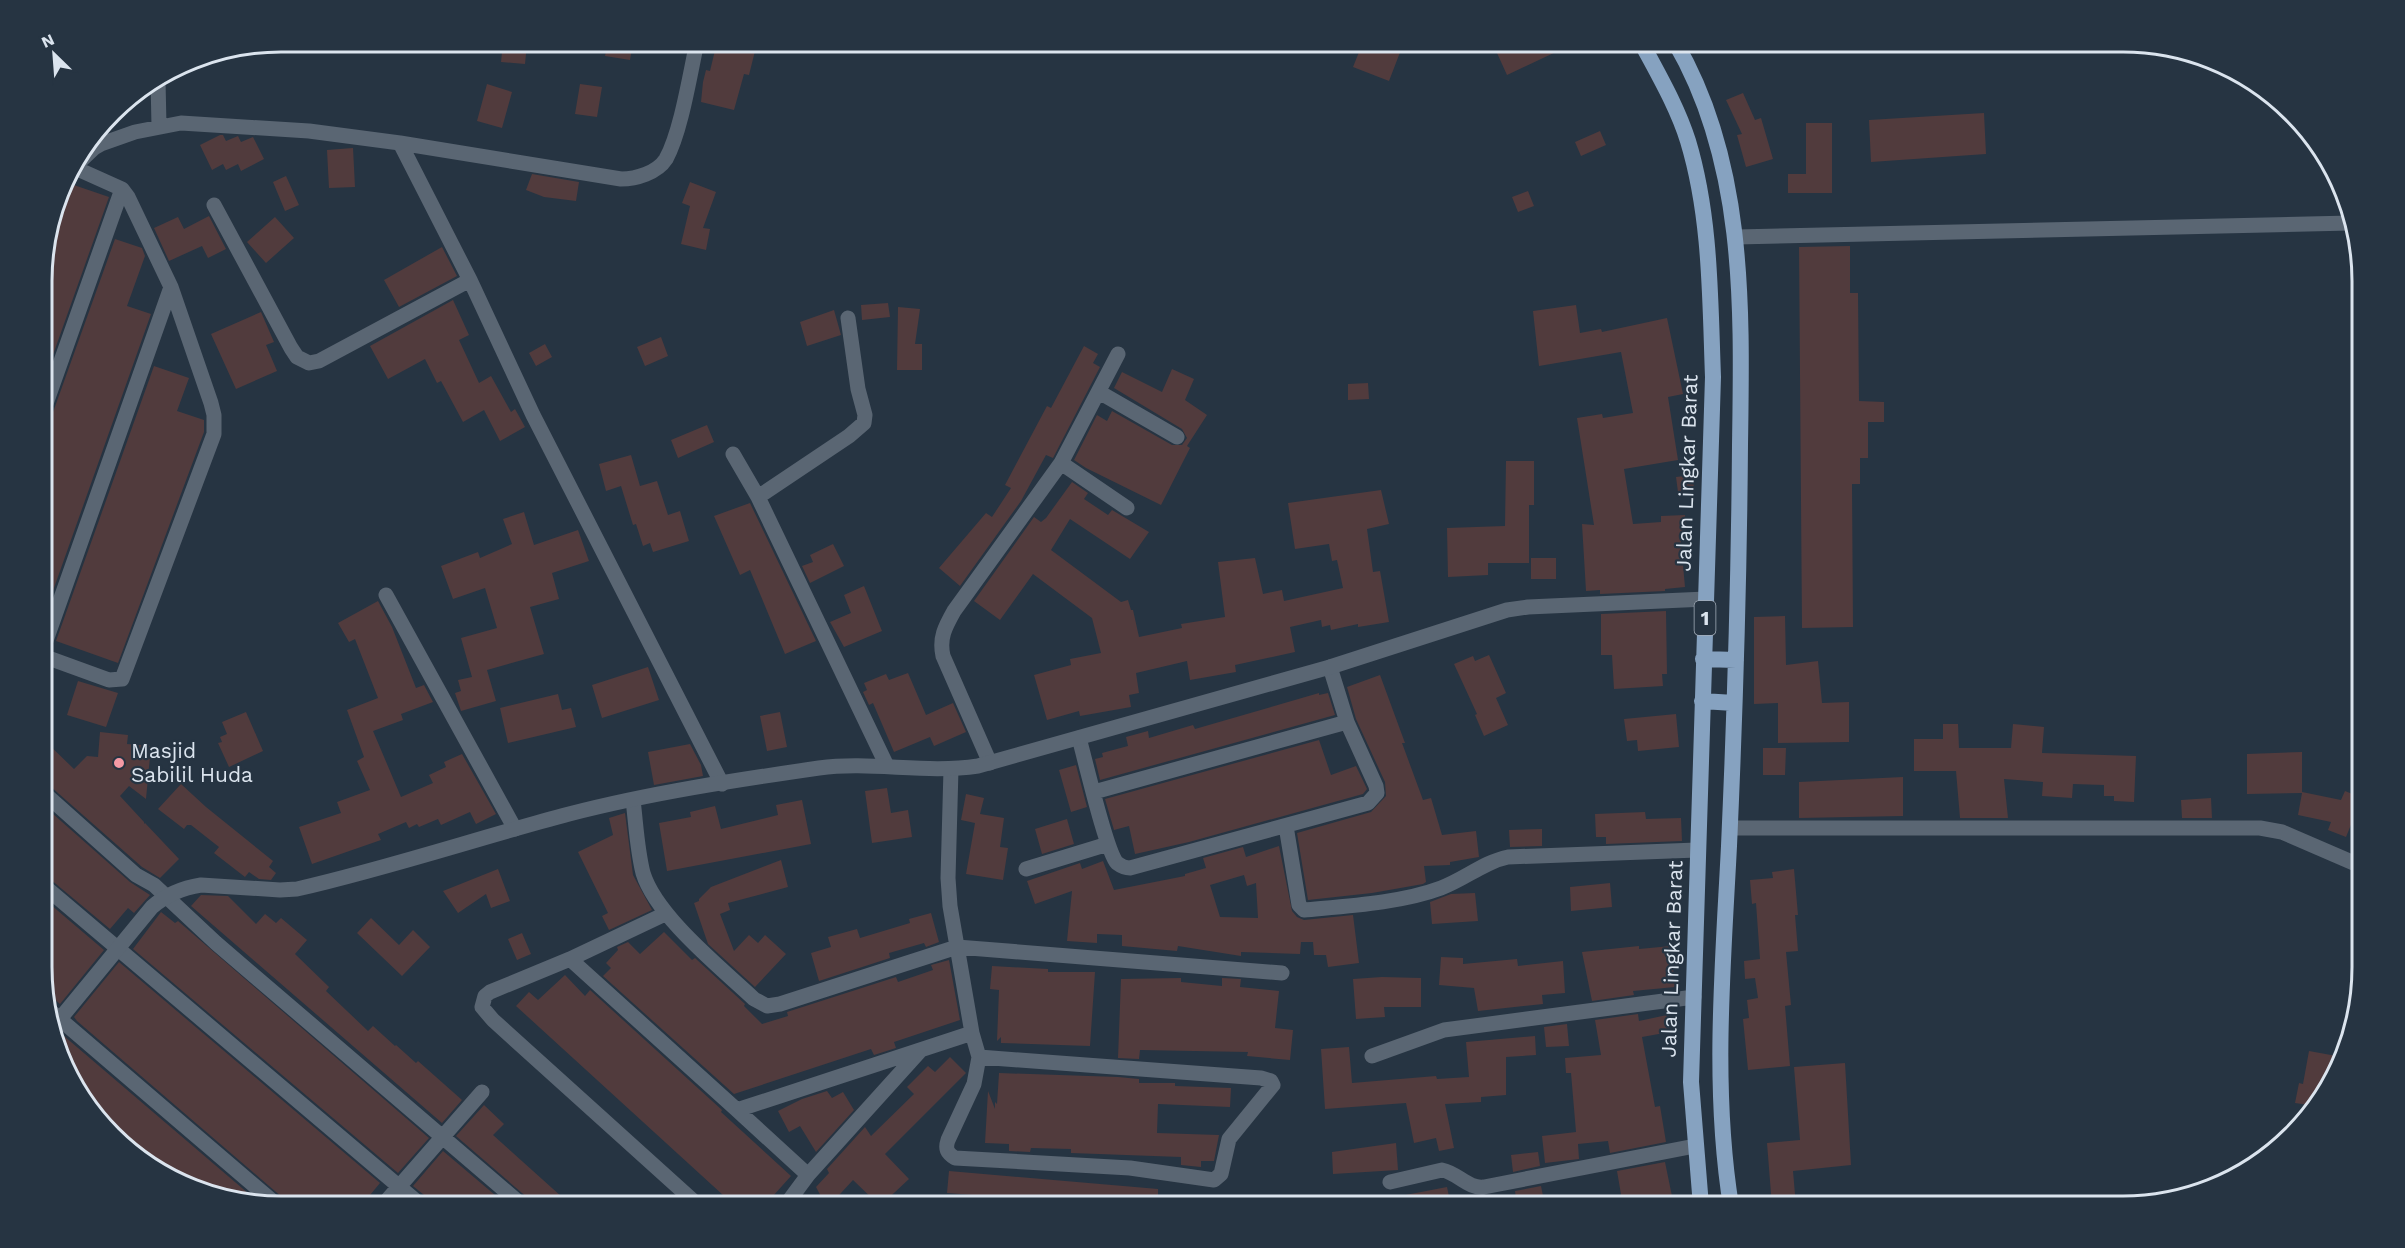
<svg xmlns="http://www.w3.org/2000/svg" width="2405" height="1248" font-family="'Work Sans',sans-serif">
<rect width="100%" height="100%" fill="#263442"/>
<path fill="#513b3d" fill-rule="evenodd" d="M503,42L527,44L525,64L501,62Z
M608,42H633L630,60L605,56Z
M717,42L755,51L749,75L744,74L734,110L701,102L703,82L706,70L710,71Z
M1363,42H1404L1389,81L1353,67Z
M1492,42H1577L1507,75Z
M487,84L512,92L502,128L477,121Z
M580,84L602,87L597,117L575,114Z
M1743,93L1755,120L1761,118L1773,159L1746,167L1737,135L1742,134L1726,100Z
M1984,113L1986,154L1871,162L1869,120Z
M1806,123H1832V193H1788V174H1806Z
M1600,131L1606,145L1581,156L1575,142Z
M220,135H223L226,141L238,136L241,142L253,137L264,159L241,171L238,164L226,170L223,164L212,170L200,145Z
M353,148L355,187L329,188L327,150Z
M532,174L579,182L576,201L544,197L526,190Z
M286,176L299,205L285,211L273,182Z
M65,182L109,197L43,383V265Z
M690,182L716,192L703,228L710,229L706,250L681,244L690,206L682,203Z
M1528,191L1534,206L1518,212L1512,197Z
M209,216L226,249L208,258L202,246L169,261L154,228L178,217L184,229Z
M275,217L294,238L266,263L247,242Z
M115,239L142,248L145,256L127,306L151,314L43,619V422L49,420L52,415Z
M1850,246V293H1858L1859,401L1884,402V422H1868V458H1860V484H1852L1853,627L1802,628L1799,247Z
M442,247L457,276L399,307L384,280Z
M453,300L469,335L459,340L479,383L491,376L511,412L515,409L525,427L500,441L484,410L463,422L441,381L437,383L425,359L388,379L370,346Z
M888,303L890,317L862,320L861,305Z
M1576,305L1580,333L1601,329L1602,332L1667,318L1683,394L1668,397L1678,460L1624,469L1633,524L1661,522V516L1685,515L1686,531L1680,532L1685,587L1665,589V591L1600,594V590L1586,591L1582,524L1594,525L1577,418L1602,414L1603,418L1633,413L1621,352L1539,366L1533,311Z
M898,307L920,309L915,344H922V370H897Z
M834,310L841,335L807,346L800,322Z
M261,312L274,342L266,345L277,371L236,389L211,334Z
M661,337L668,356L645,366L637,347Z
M545,344L552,357L536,366L529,353Z
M1084,346L1098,354L1093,363L1100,367L1053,458L1046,455L1021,501L960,586L939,568L986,513L992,517L1011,488L1005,485L1047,406L1051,408Z
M154,366L189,378L177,411L204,420V432L118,663L56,641Z
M1172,369L1194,379L1185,400L1207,415L1187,446L1190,448L1161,505L1086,468L1074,460L1097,415L1107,421L1112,411L1172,445H1182L1187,438L1182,429L1114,388L1122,372L1162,392Z
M1368,383L1369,399L1348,400V384Z
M707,425L714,442L678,458L671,440Z
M631,455L640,486L657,481L668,515L680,511L689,541L653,552L650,543L643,546L636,524L633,525L621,486L606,491L599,464Z
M1506,461H1534V505H1529V563H1488V575L1448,577L1447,528L1505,526Z
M1693,475L1694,490L1678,492L1676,477Z
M1072,482L1088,493L1084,499L1108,515L1112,510L1149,532L1130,559L1070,519L1051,550L1121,602L1128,600L1131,610H1133L1139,637L1182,628L1181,624L1225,617L1218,562L1255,558L1263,594L1282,590L1284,601L1343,588L1337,560L1332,561L1329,544L1295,549L1288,503L1381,490L1389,524L1367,529L1373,572L1380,571L1389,622L1358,627V624L1331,630L1330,625L1322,627L1321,620L1290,627L1295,652L1235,665L1236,672L1190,680L1187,661L1136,673L1139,693L1129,695L1131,707L1080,716L1079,711L1047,720L1034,675L1071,665L1070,659L1101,653L1092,618L1033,574L1000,620L974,601L1034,517L1041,522L1046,518Z
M750,503L816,641L785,654L750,570L740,575L714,516Z
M524,512L534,545L578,530L589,561L552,573L559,599L530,607L544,654L487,670L496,701L461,711L455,693L461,691L458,680L472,677L461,638L497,628L485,588L453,599L441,566L478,552L480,558L512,544L503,519Z
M833,544L844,566L810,583L802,566L813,562L810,555Z
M1531,558H1556V579H1531Z
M864,586L882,631L844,647L830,622L851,613L844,595Z
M378,601L392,627L416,688L424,685L433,702L401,714L403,720L373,731L401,797L433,783L429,775L446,767L444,762L462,754L496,814L476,824L470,812L441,825L438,819L419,827L417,824L409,828L406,822L378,834L381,840L312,864L299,827L341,813L337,802L370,790L357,761L364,757L347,710L378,698L355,639L349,642L338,623Z
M1666,611L1667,674H1662L1663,686L1614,689L1612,655H1601V614Z
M1785,616L1786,665L1818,661L1822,703L1849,702V742L1778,743V703L1754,704V617Z
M1489,655L1506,693L1496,698L1508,725L1484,736L1475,715L1477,714L1454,664L1473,656L1475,661Z
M648,667L659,700L602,718L592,685Z
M908,673L926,715L953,703L966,732L934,746L930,737L894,752L873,703L869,705L863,692L867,690L864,683L886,674L889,680Z
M1380,675L1405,743H1402L1423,800L1431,798L1442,835L1476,831L1479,857L1450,862V865L1424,866L1426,882L1423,884L1372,893L1308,900L1297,833L1371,812L1386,796L1385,782L1356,719L1347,687Z
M78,681L118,693L106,727L67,715Z
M1319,693V695L1328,693L1335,715L1100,780L1095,759L1103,757L1102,753L1128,746L1126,737L1148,731L1149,738L1193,725L1195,729Z
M558,694L562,710L571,708L576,727L508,743L500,708Z
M246,712L263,751L229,767L218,743L222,742L220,737L227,734L222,722Z
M780,712L787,747L767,751L760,716Z
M1676,714L1679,747L1638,751L1637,740L1627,741L1624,719Z
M1943,724H1958L1959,748H2011L2013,724L2044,727L2042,753L2136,756L2134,802L2114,801V796H2104V785L2073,784L2072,798L2042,796L2043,782L2004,779L2008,818H1960L1956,771H1914V739H1943Z
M100,732L128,735L127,744L151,746L146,799L129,786L120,796L144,822V824L145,823L179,859L160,878L142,867L50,786L44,784V740L74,769L87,756L98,757Z
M1319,740L1331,775L1356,766L1367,789L1363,794L1189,842L1135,854L1129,826L1114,830L1105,799Z
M690,744L701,765L703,776L654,785L648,752Z
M1763,748H1786L1785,775H1763Z
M2302,752V792L2341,800L2345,791L2362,798L2346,837L2328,830L2331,822L2298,815L2302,793L2247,794V754Z
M1076,765L1087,807L1071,812L1059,770Z
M1903,777V816L1799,818V782Z
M181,784L206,807L273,861L269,867L276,873L271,880L259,879L249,872L245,877L214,853L219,847L191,825H187L184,829L158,809Z
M887,788L891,813L908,810L912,837L872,843L865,791Z
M966,794L984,798L980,814L1004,818L1000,847L1008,848L1003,880L966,874L975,823L961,820Z
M2211,798L2212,818H2182L2181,800Z
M802,800L811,844L667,871L659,823L691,817L690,812L715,806L721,829L778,815L776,805Z
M44,806L130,882L150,895L134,913L128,908L110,929L50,879L44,876Z
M1645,812L1646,819L1681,818L1682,841L1606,844V837H1596L1595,814Z
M625,813L633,875L652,910L609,930L602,916L608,913L578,852L613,835L609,818Z
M1067,819L1074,844L1042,854L1035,829Z
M1542,829V846L1510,847L1509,830Z
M1279,846L1292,911L1297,917L1304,920L1353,915L1359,963L1328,967L1326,955H1314L1313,942H1301L1300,954L1241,952V956L1178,946L1177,951L1122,946V935L1097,934V943L1067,941L1072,891L1035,904L1027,881L1080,863L1082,869L1103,861L1114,890L1185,876V874L1206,868L1203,858L1243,847L1246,857ZM1244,875L1247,886L1256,883L1258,918L1220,917L1210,885Z
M781,860L788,887L728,903L730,910L720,914L734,951L749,935L758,943L765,935L786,954L755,987L708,944L694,903L699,901V899L711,887Z
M498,869L510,901L491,908L486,894L458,913L443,891Z
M1794,869L1798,915H1795L1798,951L1786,952L1791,1005L1785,1006L1790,1066L1748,1070L1743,1019L1749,1018L1747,1000L1758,998L1755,978L1745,979L1744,961L1760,959L1756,903L1752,904L1750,880L1773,878L1772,872Z
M1610,883L1612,907L1571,911L1570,887Z
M1475,893L1478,921L1432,924L1430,902L1451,894Z
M201,895L228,896L256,924L265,914L276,923L281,918L307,940L295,954L329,987L326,991L368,1031L373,1026L395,1046L396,1045L416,1063L418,1061L462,1100L442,1123L191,906Z
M44,899L104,950L60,1004L44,990Z
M161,912L175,923L178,921L429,1138L398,1173L133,949Z
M931,913L939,942L926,947L924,943L889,953L890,958L819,981L811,953L831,947L828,937L857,929L860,938L910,923L909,919Z
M371,918L399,945L413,930L430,947L402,976L357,933Z
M664,932L692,960L695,958L745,1004L744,1006L762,1024L788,1016L787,1012L896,977L898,982L933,970L931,965L949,960L960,1020L894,1042L896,1048L874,1055L871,1049L734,1094L603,976L611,968L606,963L618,950L617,947L628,942L640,954Z
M522,933L531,954L517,960L508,939Z
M1639,946V949L1671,946L1675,987L1633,991L1634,995L1592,1001L1582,952Z
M1441,957L1463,958V964L1517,959L1518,966L1563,961L1565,993L1542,995L1543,1004L1478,1011L1474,988L1439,985Z
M119,962L380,1183L361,1206H287L283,1198L77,1021L74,1017Z
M992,966L1048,969V972H1095L1090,1046L1001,1043V1037L997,1041L999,990L990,989Z
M565,975L585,996L590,990L722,1110L721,1112L791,1176L764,1206H735L516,1006L529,992L538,1000Z
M1382,977L1421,978V1007H1384L1385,1017L1356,1019L1353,979Z
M1181,978V982L1222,986V978L1241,979L1240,987L1279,991L1275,1028L1293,1030L1290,1060L1247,1056L1248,1052L1140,1050L1139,1059L1118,1058L1121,979Z
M1638,1014L1639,1021L1667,1015L1670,1032L1642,1037L1655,1107L1660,1106L1666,1142L1610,1153L1608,1141L1578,1144L1579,1159L1545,1163L1542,1136L1576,1132L1571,1073H1566L1565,1058L1601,1055L1595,1020Z
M1567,1024L1569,1046L1546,1047L1544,1027Z
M64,1036L256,1200L175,1181L124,1147L82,1100L60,1040Z
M1535,1036L1536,1055L1506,1057V1095L1481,1097V1102L1445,1104L1454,1148L1439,1151L1436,1138L1414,1143L1406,1103L1325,1109L1321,1049L1349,1047L1352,1083L1436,1076L1437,1079L1469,1077L1466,1042Z
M2309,1051L2342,1057L2338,1073L2330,1085L2324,1084L2321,1098L2316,1106L2295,1103L2299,1083L2303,1084Z
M950,1057L966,1073L885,1154L909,1179L880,1206L853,1180L829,1206H826L816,1187L829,1173L827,1169L865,1127L871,1136L914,1094L907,1087L928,1066L935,1072Z
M1845,1063L1851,1165L1793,1171L1796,1206H1772L1767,1143L1800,1140L1794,1067Z
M999,1073L1118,1077L1139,1079V1083H1175V1086L1231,1088L1230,1107L1158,1104L1157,1133L1219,1135L1214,1161H1201V1167L1181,1165V1157L1071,1153V1149L1031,1148L1030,1152L1009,1151V1144L985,1143L988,1091L995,1109V1102L997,1104Z
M827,1091L832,1098L843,1092L854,1110L816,1152L800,1126L789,1132L778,1111L802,1099Z
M484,1105L504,1124L493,1135L572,1206H533L529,1199L456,1136Z
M1396,1143L1398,1170L1333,1174L1332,1152Z
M443,1151L508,1206H432L429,1199L413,1186Z
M1538,1152L1540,1166L1513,1172L1511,1155Z
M1665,1162L1674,1206H1623L1617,1171Z
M949,1171L1158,1189V1206H1113L947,1193Z
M1541,1186L1545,1206H1517L1515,1191Z
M1447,1187L1451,1206H1391L1390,1198Z"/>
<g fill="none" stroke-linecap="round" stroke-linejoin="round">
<path stroke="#5a6673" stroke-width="15" d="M158,80L159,126
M400,143L470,280L533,415L722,784
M74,167L94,148L101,144L135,132L181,123L309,131L400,143L621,179C636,179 657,173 666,159C681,132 690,74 697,42
M214,205L291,348L297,357L309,363L319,361L470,280
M1736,237L2351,223
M1099,392L1177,437
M43,412L122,189
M733,454L758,497L887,766
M1061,463L1127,508
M758,497L849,436L864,423L865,415L858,389L848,318
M386,595L515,829
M43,649L171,287
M43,656L109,680L122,679L214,434V415L211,403L171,287L128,197L122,189L73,167
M1079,738C1085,759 1106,851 1117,863C1121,866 1125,868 1130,868L1368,803L1377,793L1376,786L1347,722L1330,667
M990,763L943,656C939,638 945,627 954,611L1061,463L1118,354
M951,769L948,878L950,906L972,1033L979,1057L974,1084L948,1140C945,1149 947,1153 955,1158L1130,1168L1214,1180L1221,1174L1229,1139L1273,1085L1271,1081L1261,1078L979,1057
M1094,792L1347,722
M44,793L136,875L154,885L216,943L523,1206
M633,800C636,824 637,849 643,873C656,916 720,967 754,999L767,1006L780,1004L957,947L1282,973
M1286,826L1299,905L1304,910C1347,906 1401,903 1441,888C1465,879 1484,862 1508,857L1697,850
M1730,828H2260L2282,832L2363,867
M1026,869L1108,844
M44,886L422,1206
M665,914L570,959L737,1110L972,1033
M570,959L490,992L485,996L482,1007L493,1020L699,1206
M1372,1056L1444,1030L1694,997
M737,1110L808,1175L920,1051
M1390,1182L1442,1170C1458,1173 1468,1189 1484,1187L1695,1146
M382,1206L482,1092
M785,1206L808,1175"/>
<path stroke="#5a6673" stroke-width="15" d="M48,1009L277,1205
M59,1020L152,907C167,894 182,888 201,885L280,890L297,889C389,868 478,838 569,814C650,793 736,780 819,768C872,761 925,774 978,766L1330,667L1507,610L1528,607L1706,599"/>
<path stroke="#86a2c0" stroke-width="16" d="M1641,42C1658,74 1677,106 1688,141C1711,217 1710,299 1713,377L1691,1082L1701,1206
M1675,42C1746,163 1742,309 1740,445C1739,579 1735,712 1729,846C1723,965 1712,1088 1731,1206
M1703,659L1736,660
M1702,701L1734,703"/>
</g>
<circle fill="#f49aa5" stroke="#263442" stroke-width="2" cx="119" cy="763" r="6"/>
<g text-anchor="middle" stroke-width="4.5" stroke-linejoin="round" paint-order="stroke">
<rect fill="#263442" stroke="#a5afba" stroke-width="1.5" x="1694.5" y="601" width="21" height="34" rx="4.5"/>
<g font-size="20" font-weight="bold" fill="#dbe4ee">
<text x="1705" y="625">1</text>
</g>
<g font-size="21" fill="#dbe4ee" stroke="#263442">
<text transform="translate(1687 473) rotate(-88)" y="7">Jalan Lingkar Barat</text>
<text transform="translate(1672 959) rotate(-88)" y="7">Jalan Lingkar Barat</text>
</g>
<g font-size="21" fill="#dbe4ee" stroke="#263442" text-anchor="start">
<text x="131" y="758">Masjid<tspan x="131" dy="24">Sabilil Huda</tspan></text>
</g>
</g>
<path d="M0 0H2405V1248H0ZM281 52H2123A229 229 0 0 1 2352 281V967A229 229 0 0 1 2123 1196H281A229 229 0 0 1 52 967V281A229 229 0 0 1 281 52Z" fill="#263442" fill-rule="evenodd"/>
<path fill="none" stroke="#dbe4ee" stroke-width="3" d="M281 52H2123A229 229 0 0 1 2352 281V967A229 229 0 0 1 2123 1196H281A229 229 0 0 1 52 967V281A229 229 0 0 1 281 52Z"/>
<g transform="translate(54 54) rotate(335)" stroke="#263442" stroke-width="4.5" paint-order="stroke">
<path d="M0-4.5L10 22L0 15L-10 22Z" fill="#dbe4ee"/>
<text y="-9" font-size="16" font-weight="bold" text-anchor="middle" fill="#dbe4ee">N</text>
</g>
</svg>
